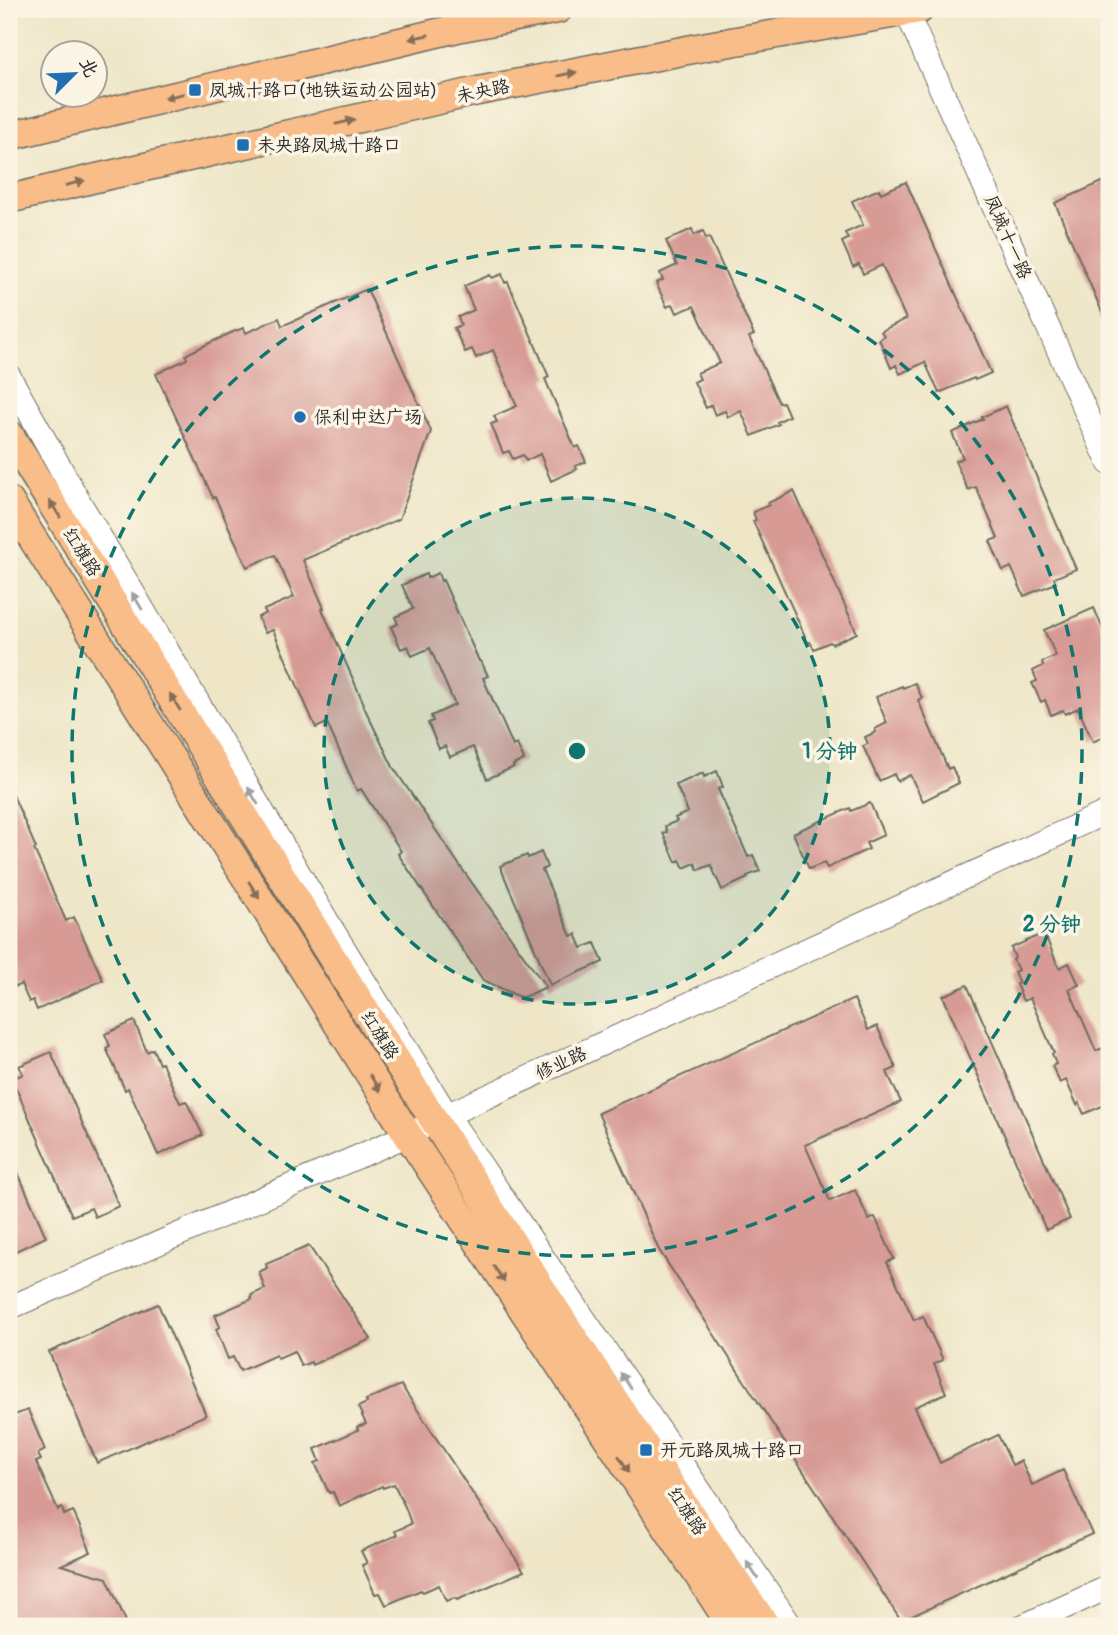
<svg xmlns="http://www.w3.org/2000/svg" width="1118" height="1635" font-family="Pangolin,'LXGW WenKai TC',sans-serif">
<rect width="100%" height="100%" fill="#fcf5e5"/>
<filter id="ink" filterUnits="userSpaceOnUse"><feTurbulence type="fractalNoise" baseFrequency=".0143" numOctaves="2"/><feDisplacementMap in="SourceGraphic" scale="14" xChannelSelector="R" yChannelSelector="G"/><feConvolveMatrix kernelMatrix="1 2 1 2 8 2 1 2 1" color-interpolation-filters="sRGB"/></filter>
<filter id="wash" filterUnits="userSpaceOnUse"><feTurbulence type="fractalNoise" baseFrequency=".00686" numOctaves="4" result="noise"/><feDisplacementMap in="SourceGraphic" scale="28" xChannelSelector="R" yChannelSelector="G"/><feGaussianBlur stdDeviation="1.57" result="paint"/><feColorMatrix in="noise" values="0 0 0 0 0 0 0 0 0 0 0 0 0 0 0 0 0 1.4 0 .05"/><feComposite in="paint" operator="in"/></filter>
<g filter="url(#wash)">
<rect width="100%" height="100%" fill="#eee6c7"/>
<g id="blocks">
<path fill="#d79a94" d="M1109,179V328L1055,203Z
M906,182L991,373L975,380L974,378L939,393L925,362L900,374L896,365L891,368L879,339L884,336L881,331L906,319L882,265L863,274L859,264L853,267L842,242L848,239L845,233L863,225L852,201L879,189L881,193Z
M692,229L694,235L703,231L706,239L709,237L754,335L749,337L779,403L783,402L789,416L777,422L779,424L752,436L741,411L728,417L725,411L715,415L711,405L706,408L694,382L700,379L697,373L720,363L694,306L677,313L673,304L667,307L656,283L663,280L660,273L677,265L666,241Z
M502,274L505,283L508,282L549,377L545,379L575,448L579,446L586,462L575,466L577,469L551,481L540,454L526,461L523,455L513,459L509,451L503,453L491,424L497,422L494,416L517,406L493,350L476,358L472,349L465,352L454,328L461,325L458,317L474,310L464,286L490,275L492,278Z
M367,289L431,431L399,519L303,560L324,608L322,609L364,704L363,705L393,767L460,866L546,987L524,997H520L483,980L398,854L401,851L361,789L357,791L327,723L316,728L273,630L265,633L258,617L266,613L264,610L294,597L275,555L247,567L215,497L213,498L156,374L187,359L186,355L193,351L235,331L244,328L246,333L279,318L282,326Z
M1006,406L1076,569L1054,578L1056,583L1024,596L1011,567L1003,571L990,541L998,538L976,487L968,490L955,461L963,458L952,433L983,419L982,417Z
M794,491L857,633L832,644L830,642L814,649L810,642L808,643L753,521L756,520L753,512L769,505L768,503Z
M438,573L441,581L443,580L479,661H481L488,676L483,678L513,746L517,744L524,760L513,765L514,767L487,779L473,747L450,757L445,746L439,749L428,723L433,721L431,716L455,705L430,648L412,656L408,646L401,649L391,627L398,624L395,617L413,609L402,585L426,574L427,578Z
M1094,608L1109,643V734L1093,742L1078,708L1065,714L1063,710L1051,715L1045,700L1041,702L1032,683L1037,681L1033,671L1043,666L1042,662L1056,656L1044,630Z
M915,683L922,698L918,700L948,769L952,767L959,783L923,801L910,775L897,781L894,774L879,781L863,746L868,744L865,737L876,732L875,729L887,723L876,697L902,686L903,688Z
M717,771L723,787L718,789L748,857L753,855L760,871L747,876L748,878L722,890L711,865L698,870L695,863L684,868L680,860L676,862L663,833L667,832L665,826L677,821L675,818L688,812L676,785L703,773L704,777Z
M9,786L36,848L34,849L66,921L74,917L103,980L37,1010L33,1000L29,1002L21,984L15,987L9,973Z
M870,803L884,835L866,843L869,849L827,868L824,863L809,869L793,833L850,808L851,811Z
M541,852L547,867L542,870L571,936L576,934L582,948L595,943L603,962L550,985L500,866L527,855L528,858Z
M1044,933L1059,968L1069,963L1079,985L1069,989L1096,1051L1109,1045V1103L1084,1114L1079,1103L1077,1105L1066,1080L1060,1083L1052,1066L1056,1064L1052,1054L1054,1053L1030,998L1023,1001L1016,984L1019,983L1014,972L1018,970L1013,960L1015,958L1011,948Z
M967,985L1070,1219L1046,1230L943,996Z
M854,999L868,1030L877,1026L896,1068L887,1072L901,1102L805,1145L830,1201L855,1190L869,1220L875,1217L894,1259L887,1262L914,1320L923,1316L943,1360L934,1364L946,1393L915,1407L940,1463L998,1435L1012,1465L1021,1461L1032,1485L1063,1470L1092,1534L901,1621L659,1250L598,1113Z
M134,1021L147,1052L153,1049L159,1064L162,1063L180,1103L186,1101L203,1135L158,1155L128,1088L125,1090L106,1048L110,1046L105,1034Z
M51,1052L119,1206L95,1217L91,1208L72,1216L12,1079L23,1074L19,1066Z
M9,1152L46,1237L9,1254Z
M309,1246L371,1339L312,1365L311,1362L301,1366L294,1351L278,1358L276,1355L240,1371L233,1357L228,1359L216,1329L220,1327L215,1315L252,1299L251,1295L265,1289L259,1272L267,1268L266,1264Z
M158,1304L206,1415L97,1463L49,1352Z
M401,1385L524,1571L457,1600L455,1598L446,1601L439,1585L423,1592L421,1590L386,1605L380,1593L375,1594L362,1565L367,1563L361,1551L397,1535L395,1531L411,1524L406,1509L394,1484L383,1488L382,1486L339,1506L333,1492L329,1493L315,1463L320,1461L315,1449L358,1430L357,1427L366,1424L358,1407L367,1403L366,1400Z
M28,1410L45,1450L38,1454L41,1460L36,1462L58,1510L62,1508L64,1515L73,1511L91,1552L61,1565L107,1578L128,1626H9V1417Z"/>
</g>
</g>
<g filter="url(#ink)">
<use href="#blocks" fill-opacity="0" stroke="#6f6c62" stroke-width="2"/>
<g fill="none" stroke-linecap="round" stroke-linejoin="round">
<defs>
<path id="minor" d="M906,11L1109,463
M9,376L80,503L332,929L447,1115L791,1626
M9,1308L408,1135L447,1115L1109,811
M1023,1626L1109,1587"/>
<path id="major" d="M9,136L462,27L558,9
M9,199L92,179L478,91L708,46L920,9
M9,434C256,834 499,1238 766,1626
M9,501L408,1135L732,1626"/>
</defs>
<use href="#minor" stroke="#6f6c62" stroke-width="25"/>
<use href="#major" stroke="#6f6c62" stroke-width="31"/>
<use href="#minor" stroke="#fff" stroke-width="23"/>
<use href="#major" stroke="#f8bd89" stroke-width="28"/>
</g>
<defs><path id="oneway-solid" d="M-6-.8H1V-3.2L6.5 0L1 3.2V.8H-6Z" transform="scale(1.75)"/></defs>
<g fill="#876d55">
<use href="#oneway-solid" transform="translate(419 37) rotate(167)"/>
<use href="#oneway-solid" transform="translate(567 74) rotate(-11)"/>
<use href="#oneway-solid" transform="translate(174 96) rotate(166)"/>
<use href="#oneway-solid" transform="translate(345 122) rotate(-13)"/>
<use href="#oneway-solid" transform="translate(75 183) rotate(-14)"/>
<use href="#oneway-solid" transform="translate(55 509) rotate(-122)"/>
<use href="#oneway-solid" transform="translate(175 702) rotate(-122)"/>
<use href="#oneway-solid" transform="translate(254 890) rotate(58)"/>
<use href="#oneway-solid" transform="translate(375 1083) rotate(58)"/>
<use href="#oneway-solid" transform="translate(499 1274) rotate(57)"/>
<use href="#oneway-solid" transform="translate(624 1464) rotate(57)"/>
</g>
<g fill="#a0a0a0">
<use href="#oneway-solid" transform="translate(137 601) rotate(-121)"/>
<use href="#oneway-solid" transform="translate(253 796) rotate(-121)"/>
<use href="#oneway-solid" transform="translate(626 1381) rotate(-124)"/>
<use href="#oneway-solid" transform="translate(752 1570) rotate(-124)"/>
</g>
</g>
<circle cx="577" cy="751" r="253" fill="#0f766e" fill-opacity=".12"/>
<g fill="none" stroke="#0f766e" stroke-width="3.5" stroke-dasharray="12 9">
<circle cx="577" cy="751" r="253"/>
<circle cx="577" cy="751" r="505"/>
</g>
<g fill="#1f6fb2" stroke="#fcf5e5" stroke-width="2.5">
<rect x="188" y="83" width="14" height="14" rx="3.5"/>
<rect x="236" y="138" width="14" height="14" rx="3.5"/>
<circle cx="300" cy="417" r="7"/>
<rect x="639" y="1443" width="14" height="14" rx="3.5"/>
</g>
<g text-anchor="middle" stroke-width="7" stroke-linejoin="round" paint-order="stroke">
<g font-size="18" fill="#2b2b2b" stroke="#fcf5e5" text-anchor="start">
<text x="209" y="96">凤城十路口(地铁运动公园站)</text>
<text x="257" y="151">未央路凤城十路口</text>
<text x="314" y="423">保利中达广场</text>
<text x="660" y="1456">开元路凤城十路口</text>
</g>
<g font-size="18" fill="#2b2b2b" stroke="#fcf5e5">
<text transform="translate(483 91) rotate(-12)" y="6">未央路</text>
<text transform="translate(1008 237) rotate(66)" y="6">凤城十一路</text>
<text transform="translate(82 552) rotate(58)" y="6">红旗路</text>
<text transform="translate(380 1035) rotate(58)" y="6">红旗路</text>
<text transform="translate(561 1063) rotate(-25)" y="6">修业路</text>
<text transform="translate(687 1511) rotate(56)" y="6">红旗路</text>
</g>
</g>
<circle cx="577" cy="751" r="10" fill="#0f766e" stroke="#fcf5e5" stroke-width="3.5"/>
<g font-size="21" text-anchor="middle" font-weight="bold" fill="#0f766e" stroke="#fcf5e5" stroke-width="7" stroke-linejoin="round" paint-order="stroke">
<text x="830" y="758">1 分钟</text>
<text x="1052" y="931">2 分钟</text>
</g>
<rect width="1118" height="1635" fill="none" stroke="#fcf5e5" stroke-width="35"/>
<g transform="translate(74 74) rotate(66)"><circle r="33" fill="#fcf5e5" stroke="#a8a49b" stroke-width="2"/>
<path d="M0-5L12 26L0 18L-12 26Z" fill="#1f6fb2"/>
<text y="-10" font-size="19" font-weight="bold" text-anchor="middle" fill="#2b2b2b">北</text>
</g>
</svg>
